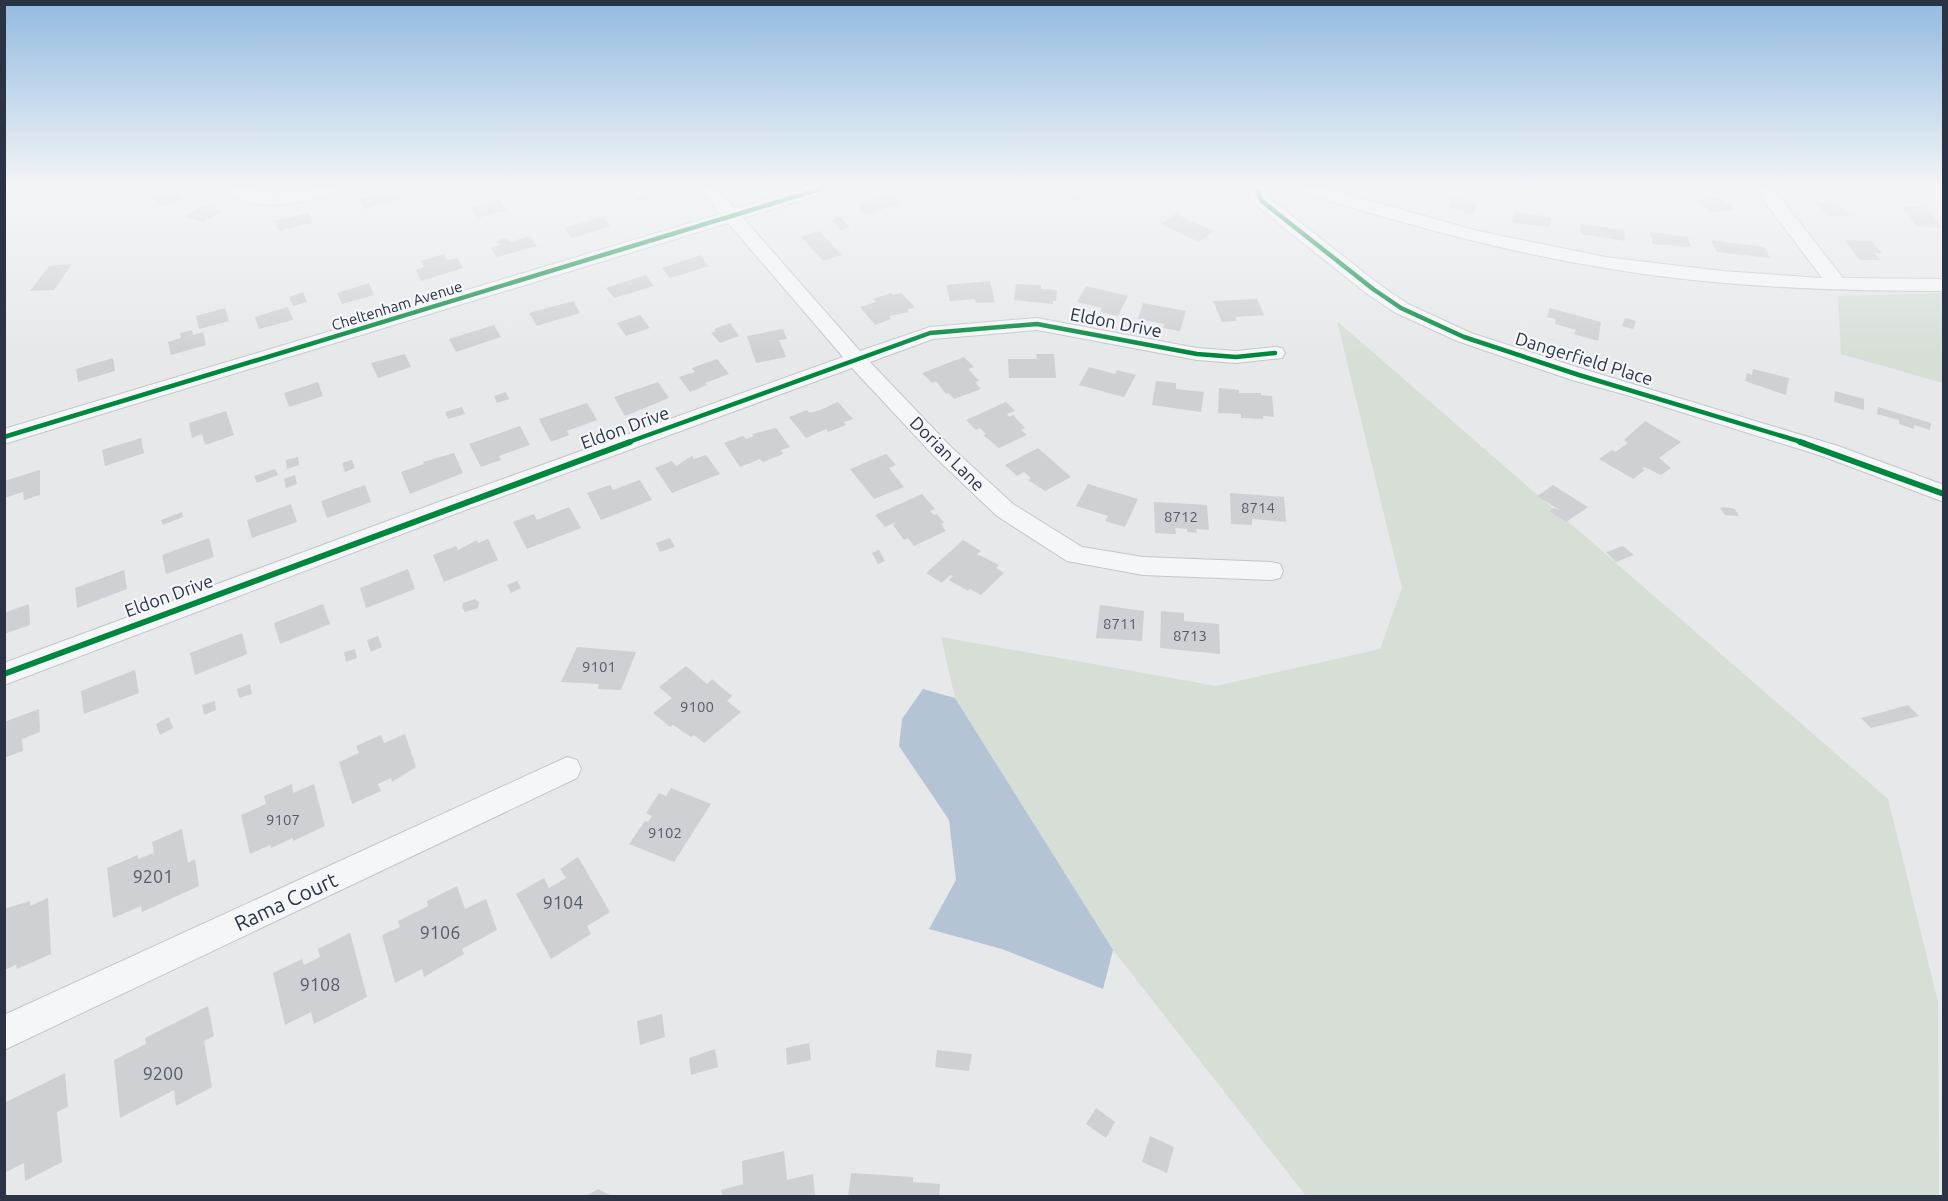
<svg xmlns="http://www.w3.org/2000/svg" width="1948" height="1201" font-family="Ubuntu,sans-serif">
<rect width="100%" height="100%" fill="#e6e8ea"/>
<path fill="#d6ded6" d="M1943,293V383L1841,354L1838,296Z
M1337,321L1888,799L1938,1002L1939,1196H1306L1113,950L955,698L941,637L1216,686L1380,649L1402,588Z"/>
<path fill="#b4c4d5" d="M923,689L955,698L1113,950L1103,989L1002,949L929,929L956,880L949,820L899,746L902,719Z"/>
<path fill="#ced0d3" d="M149,186H167L182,198L161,206L143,188Z
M485,186H493L498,191L486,196L478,189Z
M635,186H658L665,195L639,203L635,198L642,196Z
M918,186H944V187L925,193Z
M1088,186L1099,194L1077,201L1070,196L1074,195L1071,193Z
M1384,186H1414L1408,196L1390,191L1391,189Z
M1630,186L1656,187L1659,198L1640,196L1639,193L1631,192Z
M1921,186H1944V193L1933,194Z
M402,188L408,196L365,209L359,199Z
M890,195L901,204L866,214L857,206Z
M1454,197L1478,203L1473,214L1448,207Z
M1717,197L1735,210L1712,212L1695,201Z
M500,199L507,210L478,218L471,208Z
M1814,203H1837L1850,216H1829Z
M204,205L222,211L203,222L185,216Z
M1902,206L1928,208L1942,228L1917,226Z
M1514,211L1551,218L1550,227L1512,223Z
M309,213L312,223L278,231L275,221Z
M1176,214L1214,231L1199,242L1160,224Z
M603,217L610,226L581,236L571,238L565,228Z
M840,217L850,227L841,230L831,220Z
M1580,224L1624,230L1625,241L1581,234Z
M819,231L842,255L823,261L801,237Z
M1650,232L1688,237L1691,247L1653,244Z
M530,236L537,246L497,257L491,248L500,245L496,241L507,238L510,242Z
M1711,240L1764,247L1770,258L1717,252Z
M1844,240L1871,241L1882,253H1874L1880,260H1860Z
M444,254L447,260L457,258L463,268L421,281L416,270L424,267L421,261Z
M700,255L709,266L670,278L662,268Z
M72,264L54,290L30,291L49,266Z
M646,275L654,286L614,298L606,288Z
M990,281L995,302L976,303L975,299L950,301L946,285Z
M369,283L374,295L342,304L337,293Z
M1016,284L1041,285V289L1057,290L1056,301H1053V304L1014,300Z
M1086,286L1128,296L1118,316L1100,312L1102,308L1077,302Z
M303,292L307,302L293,306L289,297Z
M891,293L893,295L901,293L915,307L907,310L909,312L889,316L891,319L875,325L860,307L876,302L873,299Z
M1257,299L1264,315L1235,317L1237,321L1222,322L1213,301Z
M573,301L580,313L537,326L529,313Z
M1143,303L1186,311L1180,331L1163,328L1164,324L1138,319Z
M288,307L293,320L259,329L255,317Z
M225,308L229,321L199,329L196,316Z
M1550,308L1601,322L1598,341L1574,334L1576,330L1555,324L1556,319L1547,317Z
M640,315L650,328L626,336L617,323Z
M1625,318L1636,321L1633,329L1622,326Z
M730,323L739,336L720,343L711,333L716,331L714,329Z
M494,325L501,337L456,352L449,339Z
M783,329L787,339L779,340L786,357L756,363L747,336Z
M192,330L193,335L203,332L206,345L171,355L168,342L181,338L180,333Z
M405,354L411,367L378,378L371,363Z
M1036,354H1054L1056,378H1009L1008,359H1037Z
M964,357L974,367L968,369L979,381L975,382L981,389L954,399L948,393L946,394L936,381L932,383L922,373Z
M113,358L115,371L78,382L76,369Z
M717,359L729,374L705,383L707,385L690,392L679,377L695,372L692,368Z
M1089,367L1115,374L1117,370L1136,375L1124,397L1079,385Z
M1753,369L1789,378L1786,395L1745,381L1747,373L1752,375Z
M1156,381L1176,383V389L1204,392L1201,412L1152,405Z
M318,382L323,396L289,407L284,393Z
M658,382L669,398L625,416L614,397Z
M1219,388L1239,390V393H1261V395L1272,396L1274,417L1263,416V419L1241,418V414L1218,413Z
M1835,391L1864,399V410L1834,402Z
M506,392L509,399L497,403L494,396Z
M838,402L853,419L844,422L846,425L828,432L826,429L806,438L789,417L807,410L809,413L820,410Z
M1006,402L1015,411L1007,414L1009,417L1013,415L1025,428L1021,430L1027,435L999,448L983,435L986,434L980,428L976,430L966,420Z
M587,403L597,420L567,431L569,435L551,442L539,419Z
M462,407L465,414L448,419L445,412Z
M1878,407L1931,423L1930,430L1914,425V429L1899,424V420L1877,414Z
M226,411L234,435L205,445L202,434L192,438L189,423Z
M1645,421L1681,442L1659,458L1671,468L1661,475L1644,467L1642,469L1645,470L1633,479L1599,459L1612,450L1615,452L1628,443L1624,440Z
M520,426L530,445L499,456L501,460L481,467L469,444Z
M776,428L790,447L781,450L783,454L763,462L760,459L740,467L724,443L743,436L746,439L754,436L752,434Z
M141,438L144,453L105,466L102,450Z
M1038,448L1071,477L1045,491L1028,480L1031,478L1024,472L1017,476L1005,465Z
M454,453L463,473L410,494L401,472L424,464L423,462Z
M886,454L896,465L889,468L904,487L874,499L850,469Z
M706,455L720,474L672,493L655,468L672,461L676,466L692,456L694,459Z
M298,457L299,465L287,469L286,460Z
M352,460L355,468L345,472L342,463Z
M275,469L278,475L257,483L254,476Z
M40,470V495L24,500L23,492L4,498V481Z
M295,475L297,484L286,488L284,479Z
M640,480L652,500L601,520L587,493L610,485L613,490Z
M1088,484L1138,499L1125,527L1105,521L1108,516L1076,506Z
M365,485L371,502L327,518L321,501Z
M1553,485L1588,507L1566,522L1549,511L1554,508L1561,511L1537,496Z
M1230,493L1284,497L1286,522L1252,519V525L1231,524Z
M922,494L935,509L930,511L934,515L937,514L944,523L941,524L946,531L914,546L908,538L904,540L893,525L896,522L885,527L875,515Z
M1154,502L1207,505L1209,530L1196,529L1197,533L1187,532V529L1175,528L1176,534L1155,533Z
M291,504L297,522L252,538L247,520Z
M569,507L581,528L527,549L513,522L534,514L537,520Z
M1724,507L1735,509L1739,516L1725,515L1720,508Z
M182,512L183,517L163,525L161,520Z
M209,538L214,557L166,574L162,555Z
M670,538L675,547L660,552L656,543Z
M488,539L498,560L444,582L433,555L456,546L458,550L477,540L478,543Z
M963,540L981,551L977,554L999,565L996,568L1004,573L981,595L970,589L968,591L949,580L953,576L950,575L942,583L926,573Z
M1623,546L1634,555L1616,562L1606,552Z
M879,550L885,561L878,564L872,553Z
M408,569L415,589L366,608L360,588Z
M124,570L127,589L77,608L75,588Z
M517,581L521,588L511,593L507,585Z
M475,599L479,602L478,608L465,612L462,608L463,603Z
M29,604L30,625L4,634V613Z
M323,604L330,624L280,644L274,623Z
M1100,605L1144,611L1142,641L1096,638Z
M1161,611L1184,613V621L1219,624L1220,654L1160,648Z
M242,633L247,654L195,675L190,653Z
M378,636L382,647L371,652L367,640Z
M577,647L636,652L621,690L598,689L599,684L561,682Z
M355,649L357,658L346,662L344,652Z
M686,666L707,684L712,679L732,696L727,701L741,712L704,743L694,735L691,737L673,725L670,727L653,713L672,698L659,687Z
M135,670L139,693L84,714L81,691Z
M250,684L252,694L239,698L237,689Z
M215,701L216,710L204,715L202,705Z
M1908,705L1919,716L1871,728L1861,718Z
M39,709L40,732L22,739L23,751L4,758V722Z
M169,717L173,728L160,735L156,724Z
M405,734L416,767L392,782L391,778L378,784L381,791L352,804L339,762L359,753L356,746L381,735L384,743Z
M292,784L293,793L314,784L325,826L293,841V838L271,848L270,845L250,854L241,815L266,804L264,796Z
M671,788L711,804L674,862L629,844L645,821L648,822L652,816L646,813L659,793L666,796Z
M182,829L188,863L195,859L199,886L142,912L141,906L113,918L107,868L138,855V859L154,853L152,842Z
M578,857L610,912L587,926L591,934L551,959L516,894L544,878L549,888L566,878L560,869Z
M457,886L465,909L486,899L497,930L462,949L464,954L424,977L422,969L395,983L382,935L400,927L398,921L428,906L427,901Z
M48,898L51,954L17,969L16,965L4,970V909L30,901V906Z
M350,933L367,997L314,1024L311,1012L285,1025L273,973L302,959L304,965L320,957L318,949Z
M208,1006L214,1036L204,1041L212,1087L176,1106L174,1090L120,1118L114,1060L146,1044L145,1038Z
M662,1014L665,1037L640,1045L637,1021Z
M809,1043L811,1060L787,1065L786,1048Z
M715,1049L718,1067L691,1075L689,1058Z
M937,1050L972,1054L969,1071L935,1067Z
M65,1073L68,1107L57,1112L62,1162L25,1181L24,1163L4,1173V1103Z
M1096,1108L1115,1122L1106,1138L1086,1124Z
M1150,1136L1174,1147L1167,1173L1142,1162Z
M784,1151L787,1180L813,1174L815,1196H722L721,1190L743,1184L742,1161Z
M851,1173L913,1177V1182L940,1184L939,1196H848Z
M598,1189L612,1196H586Z"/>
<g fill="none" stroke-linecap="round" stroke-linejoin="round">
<defs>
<path id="minor" d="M226,186H247L261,193L272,194L300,191L321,186H349L346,190C314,199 251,220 226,186Z
M697,186H715L735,209L811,186H839L836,190L743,218L860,351L930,327L1037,318L1197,348L1236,351L1275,347L1282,348L1285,353L1282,358L1236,363L1197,360L1037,330L933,339L870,362L950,446L1013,504L1082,547L1143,557L1271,562L1280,564L1283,571L1280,578L1271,580L1143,575L1067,561L997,516L934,456L852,368L452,515L4,685V663L436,503L843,357L728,223L4,444V429L720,214Z
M1249,186H1267L1269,198L1380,285L1408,304L1471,333L1586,370L1838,446L1944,485V502L1822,456L1630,396L1572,380L1457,341L1394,312L1366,293L1257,206L1249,195Z
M1290,186H1318L1474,230L1605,257L1722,271L1822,278L1753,186H1771L1843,278L1944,279V291C1830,291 1717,287 1605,268C1499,251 1395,221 1293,190Z
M567,757L577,760L581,769L577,778L4,1050V1015Z"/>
</defs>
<use href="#minor" stroke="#c4c6c8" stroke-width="2"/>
<use href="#minor" fill="#f5f6f7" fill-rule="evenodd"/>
<defs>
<path id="cycleway-far1" d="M1258,186V195L1263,202L1373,289L1401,308L1464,337L1579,375L1805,443
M4,437L830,186
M626,443L930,333L1037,324L1197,354L1236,357L1275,353"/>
<path id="cycleway" d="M1800,442L1944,494
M4,674L630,442"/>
</defs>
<use href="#cycleway-far1" stroke="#f4f6f9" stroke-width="8"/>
<use href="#cycleway" stroke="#f4f6f9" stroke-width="10"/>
<use href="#cycleway-far1" stroke="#00873e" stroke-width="4.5"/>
<use href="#cycleway" stroke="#00873e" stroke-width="6"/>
</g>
<linearGradient id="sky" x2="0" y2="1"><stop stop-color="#93bae0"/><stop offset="0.53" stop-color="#f4f5f6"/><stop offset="1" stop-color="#f4f5f6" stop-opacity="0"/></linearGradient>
<rect width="1948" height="354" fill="url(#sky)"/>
<g text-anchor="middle" stroke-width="4.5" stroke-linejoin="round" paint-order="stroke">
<g font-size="15" fill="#2b3445" stroke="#f4f6f9">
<text transform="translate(397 306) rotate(-17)" y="5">Cheltenham Avenue</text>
</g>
<g font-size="15" fill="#545c69">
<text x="1258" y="513">8714</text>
<text x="1181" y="522">8712</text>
<text x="1120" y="629">8711</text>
<text x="1190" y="641">8713</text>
<text x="599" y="672">9101</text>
<text x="697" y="712">9100</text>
<text x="283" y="825">9107</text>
<text x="665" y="838">9102</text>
</g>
<g font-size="18" fill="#2b3445" stroke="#f4f6f9">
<text transform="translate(1116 323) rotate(11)" y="6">Eldon Drive</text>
<text transform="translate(1584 359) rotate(17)" y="6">Dangerfield Place</text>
<text transform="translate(625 428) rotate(-20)" y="6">Eldon Drive</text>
<text transform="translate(947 454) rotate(45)" y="6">Dorian Lane</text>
<text transform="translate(169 596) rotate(-20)" y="6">Eldon Drive</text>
</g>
<g font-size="18" fill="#545c69">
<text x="153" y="883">9201</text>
<text x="563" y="909">9104</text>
<text x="440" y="939">9106</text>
<text x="320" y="991">9108</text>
<text x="163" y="1080">9200</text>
</g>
<g font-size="21" fill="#2b3445" stroke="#f4f6f9">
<text transform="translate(286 902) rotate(-25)" y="7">Rama Court</text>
</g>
</g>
<rect width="1948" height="1201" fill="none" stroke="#2b3445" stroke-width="12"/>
</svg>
